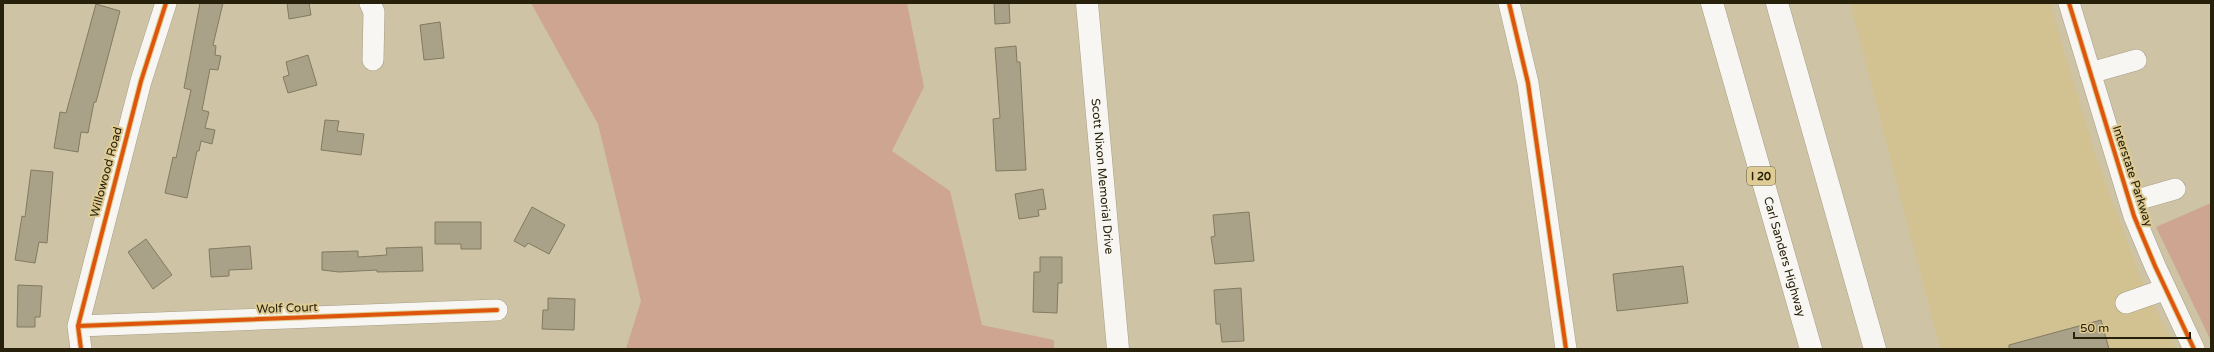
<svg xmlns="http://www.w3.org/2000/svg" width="2214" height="352" font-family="'Varela Round',sans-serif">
<rect width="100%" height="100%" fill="#cec4a5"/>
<path fill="#d2c291" d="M1850,3H2050L2096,157L2144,286L2176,349H1940Z"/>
<path fill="#cda590" d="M531,3H907L924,87L892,151L950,191L982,325L1054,340V349H626L641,301L598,124Z
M2211,203V341L2156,227Z"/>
<path fill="#a9a188" stroke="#827a61" d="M200,3H223L213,45L216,46L215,55L221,56L218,70L210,69L202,110L209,112L205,128L215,130L212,144L201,141L199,151H197L187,198L165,193L173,157L176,158L191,90L184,88Z
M287,3H309L311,15L289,19Z
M994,3H1009L1010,23L995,24Z
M96,4L120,11L96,102H94L88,133L81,132L78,152L54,148L60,112L66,113Z
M440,22L444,58L424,60L420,25Z
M1016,46L1017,62H1020L1026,170L996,171L993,119L1000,118L995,48Z
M308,55L317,85L288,93L283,77L289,75L286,62Z
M325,120L339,121L337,131L364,134L361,155L321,150Z
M31,170L53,172L47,243L39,242L35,263L15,260L22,216L25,217Z
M1043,189L1046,209L1038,210L1039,216L1019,219L1015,194Z
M532,207L565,225L549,254L528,243L525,247L514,241Z
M1249,212L1254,261L1215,264L1211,237L1215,236L1213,215Z
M435,222H481V249H461V244H435Z
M146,239L172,275L153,289L128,252Z
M250,246L252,269L229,270V276L211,277L209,249Z
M422,247L423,271L377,272V270L339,272L322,270V252L358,251V257L387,255L386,248Z
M1040,257H1062V283H1058L1057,313L1033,312L1034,272H1040Z
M1683,266L1688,303L1617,311L1613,274Z
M18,285L42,286L40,317H35V327H17Z
M1241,288L1244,341L1222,342L1220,324H1216L1214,290Z
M548,298L575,299L574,330L542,329L543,310H548Z
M2101,320L2109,349H2009V345Z"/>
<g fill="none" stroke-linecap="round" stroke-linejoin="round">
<defs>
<path id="minor" d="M370,3L374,12L373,60
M1509,3L1528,83L1566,349
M2069,3L2134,216L2155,266L2194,349
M2090,73L2136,60
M2130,202L2175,189
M2126,303L2166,289
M78,326L497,310
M81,349L78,326L141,81L166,3"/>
<g id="major">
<path id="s1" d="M1087,3L1118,349"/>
</g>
<g id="highway">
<path id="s2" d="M1712,3L1811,349"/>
<path d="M1777,3L1875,349"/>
</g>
</defs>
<use href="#minor" stroke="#a69e86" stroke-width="22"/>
<use href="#major" stroke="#a69e86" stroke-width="23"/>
<use href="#highway" stroke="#a69e86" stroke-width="23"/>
<use href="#minor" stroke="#f8f6f2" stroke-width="21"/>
<use href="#major" stroke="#f8f6f2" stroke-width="22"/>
<use href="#highway" stroke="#f8f6f2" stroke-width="22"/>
<defs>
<path id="cycleway" d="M1509,3L1528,83L1566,349
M2069,3L2134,216L2155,266L2194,349
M78,326L497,310
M81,349L78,326L141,81L166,3"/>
</defs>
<use href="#cycleway" stroke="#dfcc94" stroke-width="6"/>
<use href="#cycleway" stroke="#de560c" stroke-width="4"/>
</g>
<g text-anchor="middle" stroke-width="4" stroke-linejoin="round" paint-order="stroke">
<rect fill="#dfcc94" stroke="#5e5433" stroke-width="1" x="1747" y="167" width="28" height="18" rx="3"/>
<g font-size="11" font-weight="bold" fill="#27200a">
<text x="1761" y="180">I 20</text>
</g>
<g font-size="12" fill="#27200a" stroke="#dfcc94">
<text transform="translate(106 172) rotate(-75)" y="4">Willowood Road</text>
<text dy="4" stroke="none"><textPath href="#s1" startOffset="174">Scott Nixon Memorial Drive</textPath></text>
<text transform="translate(2133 176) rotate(72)" y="4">Interstate Parkway</text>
<text dy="4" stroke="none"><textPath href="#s2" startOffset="264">Carl Sanders Highway</textPath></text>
<text transform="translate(287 308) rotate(-2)" y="4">Wolf Court</text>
</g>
</g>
<rect width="2214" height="352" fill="none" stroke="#27200a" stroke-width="8"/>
<path d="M2074 332v6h116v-6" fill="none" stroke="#27200a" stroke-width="2"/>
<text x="2080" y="332" font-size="12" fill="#27200a" stroke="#dfcc94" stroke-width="3" paint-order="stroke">50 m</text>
</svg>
